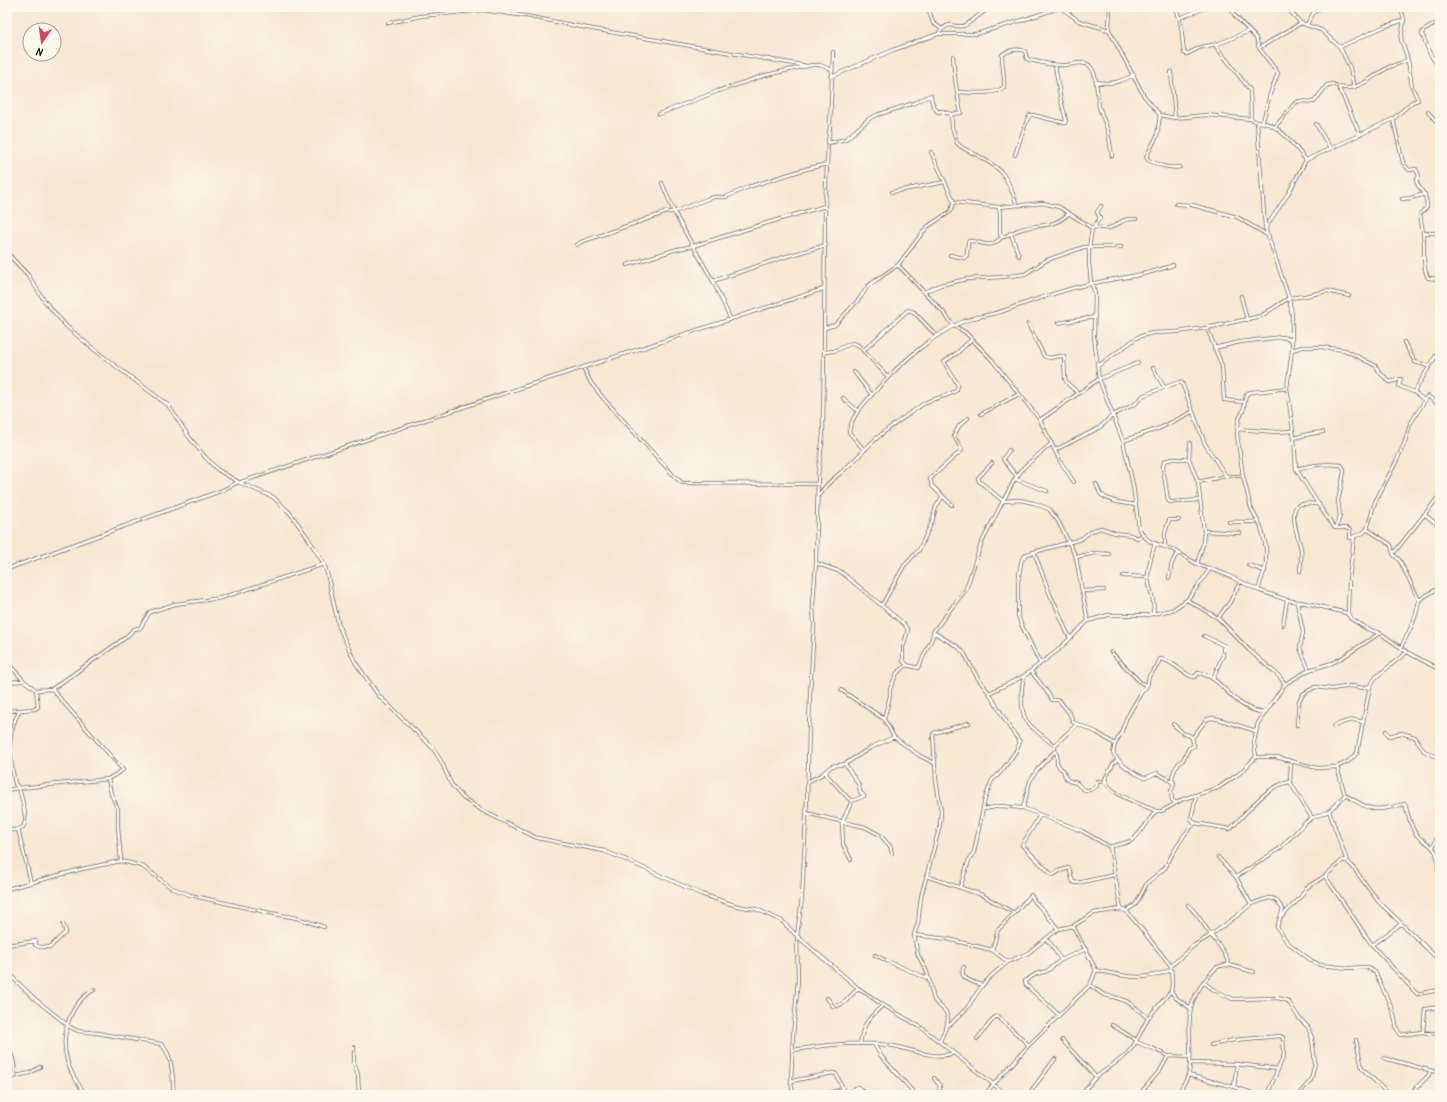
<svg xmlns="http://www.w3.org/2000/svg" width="1447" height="1102" font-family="Kalam,sans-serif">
<rect width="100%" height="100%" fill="#fbf7ec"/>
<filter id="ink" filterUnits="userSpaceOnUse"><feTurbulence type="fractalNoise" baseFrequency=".025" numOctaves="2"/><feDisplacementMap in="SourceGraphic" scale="8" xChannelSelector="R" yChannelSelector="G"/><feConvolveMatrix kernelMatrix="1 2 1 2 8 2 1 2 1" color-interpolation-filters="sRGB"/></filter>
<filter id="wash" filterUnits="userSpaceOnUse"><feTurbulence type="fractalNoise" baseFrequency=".012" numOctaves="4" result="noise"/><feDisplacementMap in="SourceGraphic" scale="16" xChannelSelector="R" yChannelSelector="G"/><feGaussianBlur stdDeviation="0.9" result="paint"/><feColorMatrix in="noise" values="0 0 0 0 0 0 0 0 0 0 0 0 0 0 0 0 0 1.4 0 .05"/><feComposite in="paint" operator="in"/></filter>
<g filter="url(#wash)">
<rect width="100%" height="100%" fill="#f7e7d0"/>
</g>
<g filter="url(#ink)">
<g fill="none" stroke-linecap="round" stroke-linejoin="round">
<defs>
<path id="minor" d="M928,7L933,23L942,29
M1060,7L1079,21L1109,30
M1110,7L1109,30L1144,96L1160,115L1175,118L1206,115L1251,119L1257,122L1265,227L1289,298L1292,315V350L1287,388L1294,438L1296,469L1322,510L1335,528H1346L1350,530V538H1354L1349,580L1348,612L1350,618L1367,629L1380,633L1407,652L1440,670
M1176,7L1181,25L1184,53L1187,54L1201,47L1218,44L1249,31
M1230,7L1235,16L1256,38L1259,48L1278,73L1270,94L1263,121
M1286,7L1301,23L1321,30L1340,47L1350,68L1354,88
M1179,18L1208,7
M1440,21L1423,31L1422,34L1430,54L1440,69
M388,23L421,16L483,10L526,16L587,28L807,66
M1307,24L1314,12L1321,7
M938,34C950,19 949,28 963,26C969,25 983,10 992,7
M1215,45L1250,90L1251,119
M1340,47L1383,27L1404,20
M1259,48L1301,23
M1433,59L1440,55
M1171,72L1175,118
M831,77L893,50L938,34H976L1023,20L1061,7
M1096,82L1099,107L1108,131L1112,156
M1339,88L1360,134
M958,92C971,92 994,96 1004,87C1005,76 1002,66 1002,55C1008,50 1017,48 1025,51L1027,59L1030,60C1042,63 1055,66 1067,65C1074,64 1083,61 1089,65C1094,70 1095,75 1096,82C1112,85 1119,82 1134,75
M1428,112L1436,121L1440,122
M659,114L718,91L766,75L812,65H820L832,70
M951,114L952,127L957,143C961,148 969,151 975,154C1004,170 1006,174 1017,205
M1160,115L1157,136L1146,157L1148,160C1159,165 1168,169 1180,167
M1393,119L1403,163L1409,170L1416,169L1419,176L1416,181C1421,194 1426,190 1427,207L1420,214C1421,220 1422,226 1423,233C1426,248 1421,264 1428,278L1440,279
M1257,122C1277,121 1294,145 1306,160
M1316,124L1330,148
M1275,127L1295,103L1299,101L1314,102L1327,85L1333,84C1352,96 1371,78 1387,68C1393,65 1401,63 1408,60
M828,143L846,139L870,118L877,115L914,103L931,95C931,102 933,107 938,112L941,111L951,114L961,113C957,94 954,75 953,56
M931,152L945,182
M1015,155L1027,120L1030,115H1033L1065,123L1066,120L1060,96L1055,65
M1402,199L1411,198L1425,194
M954,202L999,207L1043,203L1059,207L1092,228L1089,248V263L1091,283L1095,293L1094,336L1099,379L1123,441L1133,485L1139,529L1146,538L1151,542L1174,550L1197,564L1227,575L1258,590L1287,600L1311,604L1346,613L1348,615
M1176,204L1192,205L1237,217L1269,236
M825,206L760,225L693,246L713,281L784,257L826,245
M999,207L1000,213V235L1004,237L1011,233
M1094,227L1100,218L1097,212L1101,206
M1266,227L1288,194L1306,160L1393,119L1412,102L1418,100L1412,87L1408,60L1401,39L1404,20L1401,8L1403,7
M1092,228C1098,226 1103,229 1109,228C1121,225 1119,218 1136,219
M1423,233H1440
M577,245L581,242L667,212H674L662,183
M7,253L28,275L46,303L67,327L101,355L168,405L189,437L206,458L218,470L240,483L273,497L290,513L308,538L324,564L327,573L339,627L355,662L379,696L433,748L442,763L451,784L463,798L483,811L537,838L604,851L624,859L701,894L737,906L756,909L782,921L797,936L858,988L883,1005L922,1028L1007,1095
M950,255L964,258L967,255L968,242L969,241C985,241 988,251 1002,237
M1019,256L1011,234L1012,233C1032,221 1051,232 1069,213
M627,265L674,250L693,246L674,212L707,199L714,197H726L748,187L806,169L827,164
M898,265L944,313L954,326L965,332L992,360L1040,420L1060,461L1074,482
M713,281L730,318
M924,292L940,285L967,279L1002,277L1025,274L1047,260L1084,247H1121
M1241,296L1247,320
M1058,323L1095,317
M1028,324L1044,356C1050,361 1057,354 1064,357L1065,379L1068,384L1078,393
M824,328L835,325L860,298L868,286L898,265L927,227L951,211L954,202L945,182L892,192
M1207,328L1222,366L1224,400L1244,402
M1404,342L1415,362L1428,366
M1214,348L1240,342L1282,337L1292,340
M864,350L908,310L914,312L937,336
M1292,350L1302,347H1321L1345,350L1376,366L1380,373L1390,382L1401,379L1399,386L1414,392L1424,400L1428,396L1440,406
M824,352L825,206L828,143L830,126L833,52
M1098,366L1138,337L1152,333L1176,332L1207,328L1261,316L1289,298L1305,296L1327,291L1349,296
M583,367L591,383L603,398L675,477L682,483L818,484
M1153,368L1164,387
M854,372L872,395
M1414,392L1440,349
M843,398L858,411
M981,414L1019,394
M1040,420L1099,379L1138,363
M1237,429L1277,432L1292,431
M1294,438L1309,434L1323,432
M1123,441L1160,428L1192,412
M864,450L849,432C852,413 867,401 879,387C900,364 933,334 962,322C976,316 992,315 1006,310C1034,300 1061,290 1090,284C1109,279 1128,278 1147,273C1156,271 1164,268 1173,265
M1009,450L1003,459L1017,477
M1055,450L1099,428L1113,415L1135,404L1144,395L1179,382L1182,383L1205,444L1226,476
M1189,459L1190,443
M992,463L978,478L979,481L1003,501L1020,500L1034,503L1049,509L1058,521L1076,557L1082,591L1088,621
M1296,469C1311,465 1326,463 1341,465L1344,469V472L1338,501L1340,516L1336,528
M1243,476L1237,434L1239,419L1243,411L1246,395L1248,393L1251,392L1264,391L1287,388
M1015,479L1047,491
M241,482L526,386L823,289
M1198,482L1189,459H1172L1164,461L1163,468L1168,500L1170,502H1174L1200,500
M1096,484C1097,487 1099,490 1100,493C1106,501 1127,504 1136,505
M819,495C827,482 834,479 845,469C856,459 867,447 878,437C892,425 908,415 923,404C933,397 947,398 957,390L958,385L944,362L957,353L972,339
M952,505L932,486L930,479L933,476L962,450L954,436L959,426L968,418
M1424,514L1440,527
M1229,522C1239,521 1248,523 1258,521
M1367,529L1375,502L1396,462L1405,442L1410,424L1426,399
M1204,531L1240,533
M1350,538L1363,533L1367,529L1391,545L1393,554L1400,561L1419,600
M1165,546V533L1169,520H1179
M1034,552L1051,597L1056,606L1065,628L1070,638
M1393,554L1440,495
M1076,557L1094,553L1109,554
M816,563L841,572L904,624L908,630L903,647V661L907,665L918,668L933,636V632L966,589L981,544L1003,501L1015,479L1024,467L1051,444
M1197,564L1203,544L1204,531L1198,482L1226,476H1243L1251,508L1261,527L1266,547V565L1258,590
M1248,565L1265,571
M7,569L223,490L238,482
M1300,571C1301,564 1302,557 1301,549C1299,540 1289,513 1297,506C1302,502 1313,504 1319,504
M1123,576L1148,577
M1169,578C1171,569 1171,559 1179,553
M1082,591L1104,590
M1187,600L1218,618L1249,650L1279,676L1285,684
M1297,602L1303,632L1300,648L1309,670
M882,605L904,566L919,550L932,522L936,507L942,497
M1153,614C1156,601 1149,590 1148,577C1148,566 1152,554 1155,543
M1218,618L1230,602L1240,582
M1283,625L1287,600
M933,632L958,647L964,653L977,677L989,693L1010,728L1020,742L1016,751L1007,764L998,775L992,780L985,799L974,852L969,860L960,887
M1204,636L1225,646L1223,649V656L1221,659L1213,679
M1401,647C1409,632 1417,617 1419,600L1440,587
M1111,652L1140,682L1147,686
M7,662L24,681L36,690L52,689C75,716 99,743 123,770L108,779L19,788L15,784C10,756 5,736 20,710L7,711
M1040,663L1021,624L1018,615V583L1021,563L1022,559L1027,554L1081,539L1091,531L1101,528L1115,533L1131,535L1137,538L1143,535
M1031,671C1038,681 1046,689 1052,700H1059L1070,714L1073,722L1096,732L1115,744
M1024,677C1021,688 1020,710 1026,720C1032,729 1043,736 1051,743L1055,745
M7,682L23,681
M52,689L125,638L134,629L140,628L150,612L175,604L221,598L324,564
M841,690L884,719L894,737L920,756L934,763
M989,693L1024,676L1057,651L1088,621L1108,615H1147L1172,610L1187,600L1201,582L1209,570
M20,710L35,709L38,707L36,690
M884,719L890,696V689L897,673L907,665
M1173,724L1184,734L1189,735L1192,738
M1297,725L1299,701L1303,694L1315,687L1332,689L1352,686L1363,688L1370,686
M1334,726C1344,722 1352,718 1363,722
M1386,731L1389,736L1401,733L1415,737L1424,751L1440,758
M1055,751L1057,755V763L1060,768L1063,770L1066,778L1069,781L1077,783C1083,792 1089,792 1097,786V781L1105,782
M1256,757L1254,742L1258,723L1285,684L1309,670L1332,663L1340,659L1380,633
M1117,760L1113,764L1105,779C1107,794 1144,805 1156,811
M1291,762L1290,782L1312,818
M845,764L859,785L860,792L864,796L852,801L842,822L843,844L851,860
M1337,767L1345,795C1353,799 1362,806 1371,808C1382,811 1394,806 1405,804C1408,814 1410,826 1416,834C1421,841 1431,843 1435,851C1440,859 1436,868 1440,876
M827,770L826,774L849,799L852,801
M807,782L821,775L832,766L845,764L870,748L894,737
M1174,784L1168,779L1157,773L1145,778C1133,773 1120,764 1113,753L1115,744L1121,733L1126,719L1141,693L1147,686L1149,676L1157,666L1160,659C1174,660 1183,676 1195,677L1198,673C1216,675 1226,693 1240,703C1247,708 1255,711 1263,713
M7,790L19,788C21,797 29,820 23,827C19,830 12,830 7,831
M1176,803L1172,800L1171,791L1174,784L1172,777L1175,769L1179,763L1183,760L1189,748L1194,746L1192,738L1207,719L1212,718L1218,719L1256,731
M1023,808L1030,781L1037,770L1055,751V745L1077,724
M984,809L1001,806L1023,808L1082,831L1110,847C1117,844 1126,844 1132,840C1139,836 1149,819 1156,811H1162L1183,799L1218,788L1240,773L1256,757H1276L1317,768L1337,767L1349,761L1357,753L1370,686L1376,677L1407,652
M1329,811L1347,861L1353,867L1378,901L1440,961
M806,813L865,827L880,835L890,846L892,853
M1040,815L1022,845L1049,872L1053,875L1059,871L1069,868L1073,882L1077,883L1114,875
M1195,823L1230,829C1247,813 1266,785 1290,782
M18,829L31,883
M1433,847L1440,830
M1218,857L1236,877L1251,904
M121,861L142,866L172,888L190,895L270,913L297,918L324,927
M926,876L982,895L1014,913
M1325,876L1372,945L1417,994L1440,990
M1236,877L1279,849L1305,823L1312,818L1329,811L1345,795
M7,889L82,869L121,861L118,827V809L111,794L108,779
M1188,905C1198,914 1203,924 1211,935C1219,946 1225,951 1229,965L1254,972
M1126,911L1136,904L1147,883L1165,868L1173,853L1185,834L1195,823L1191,819L1196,796
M1282,916L1300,898L1306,888L1325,876L1343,860L1347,861
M914,935L948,939L992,950L1008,962
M1045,939L1051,944L1061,960
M7,945L36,941L35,945L40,947H50L66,932L63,924
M1372,945L1401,924
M992,950L998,930L1031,895L1035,902L1044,911L1058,929
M875,955L887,961L929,979
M1171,966L1193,946L1211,935L1238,915L1251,904L1269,898L1275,899L1283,909L1277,927L1287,942L1312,961L1320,965L1349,968L1367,967L1375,972L1393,1011L1397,1029L1401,1035L1421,1032L1440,1034
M964,967C957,979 974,982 982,985
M7,969L15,980L35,999L70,1027L78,1031L98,1033L108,1035L161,1044C174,1056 172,1079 174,1095
M1096,970C1123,976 1144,982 1170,970
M1203,982L1214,990L1233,999L1278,998L1288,1001L1299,1018L1308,1027L1312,1038L1315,1063L1311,1080L1298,1095
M1090,985L1104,995L1114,997L1126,1001L1136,1008L1148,1018
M1171,991L1176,998L1190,1008
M827,998L833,1006C844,1007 851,995 858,988
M1059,1015L1026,985L1025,981L1036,974L1047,971L1061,960L1086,949
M947,1025L951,1024L967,1008L981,987L991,976L1008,962L1028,953L1058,929L1073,926L1094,913L1121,909
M1112,1025L1136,1040
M1423,1032L1425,1009L1440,1007
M977,1039L994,1018L997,1016L1029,1045
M1062,1040L1096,1077
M1356,1040L1362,1068L1389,1095
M940,1041L947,1025L948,1019L946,1012L934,1000L927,972L918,955L914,935L918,923L921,897L940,825L941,811L936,780L933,735L934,733L969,723
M1136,1042L1154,1049L1168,1056L1190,1057
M7,1044C12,1055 16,1065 14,1076
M860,1044C863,1023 868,1019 883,1005
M874,1044L881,1056L916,1095
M1211,1045L1234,1040L1280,1036L1283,1038L1284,1055L1267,1095
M354,1047V1062L358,1075L359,1095
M793,1050C820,1046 848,1042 876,1044C882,1044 888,1045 894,1046C913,1050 935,1060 954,1053
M1384,1058L1440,1073
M1190,1063L1237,1064L1278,1069
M1188,1075L1234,1087L1258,1095
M7,1078L30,1073L40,1067
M934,1078L940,1086L939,1095
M791,1081L833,1073L836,1074L845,1093L858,1087L866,1095
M1234,1087L1237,1064
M86,1095C79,1086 69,1070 67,1060C60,1035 70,1002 94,990
M793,1095L791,1081L793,1036L798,980L797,936L802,898L807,799L810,695L814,626L813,604L816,563L818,475L823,434L824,352L834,351L852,343L858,345L888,377
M830,1095L832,1092L843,1089
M984,1095L1029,1045L1090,985L1096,970L1073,926
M1028,1095L1055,1059
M1080,1095L1096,1077L1125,1056L1134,1045L1148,1018L1171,991L1172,983L1171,966L1139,926L1126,911L1121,909L1110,847
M1139,1095L1161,1069L1168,1056
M1177,1095C1181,1088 1187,1080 1189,1073C1195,1036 1178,1012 1207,978C1215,968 1217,965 1229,965
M1409,1095L1429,1075L1430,1071"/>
</defs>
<use href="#minor" stroke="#69635b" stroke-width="4"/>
<use href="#minor" stroke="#fff" stroke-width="2.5"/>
</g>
</g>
<rect width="1447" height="1102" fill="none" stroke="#fbf7ec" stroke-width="24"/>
<g transform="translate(42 42) rotate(193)"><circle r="19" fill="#fbf7ec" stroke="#a29f99"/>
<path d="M0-3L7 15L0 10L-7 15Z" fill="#d1495b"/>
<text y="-6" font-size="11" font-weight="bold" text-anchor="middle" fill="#1c1c1c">N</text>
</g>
</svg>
